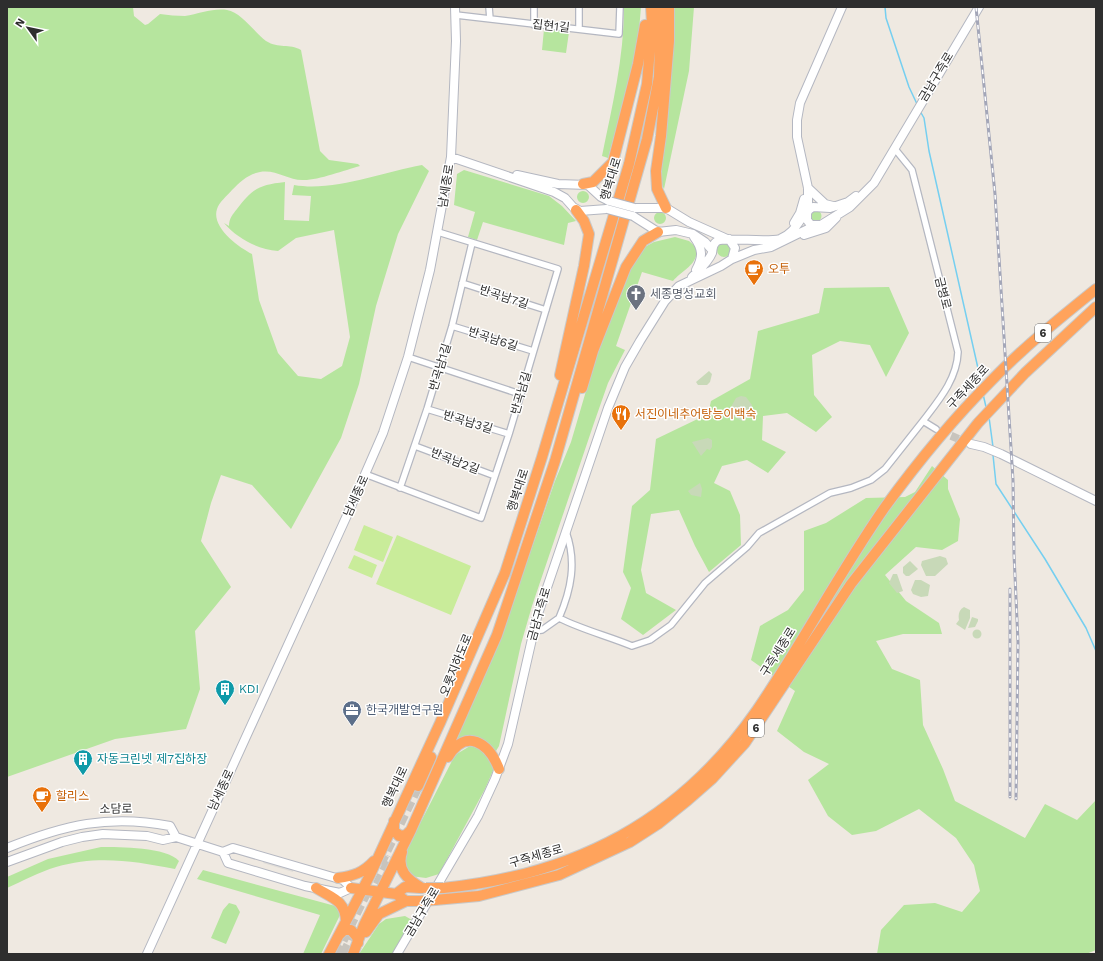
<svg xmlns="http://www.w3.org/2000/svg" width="1103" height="961" font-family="'Work Sans','Noto Sans KR',sans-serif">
<rect width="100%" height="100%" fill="#efe9e1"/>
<path fill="#b6e59e" d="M7,7H133L134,16L145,25L148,24L160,14C168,15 177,16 185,16C199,14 213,8 227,10C241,12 255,33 266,41C279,49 289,43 301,50L320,151L329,160L358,164L360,166C345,170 319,180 304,180C289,181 276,169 260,172C248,174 240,182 232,190C227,196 219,202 217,209C211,227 238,247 252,254L259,300L278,353L298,376L321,379L342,366L350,337L334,230L296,238L278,251C257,249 238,239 224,223L229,226C229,218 233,214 237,209C253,188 259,185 285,182L284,220L309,221L311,196L292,195L294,185C334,192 382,172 422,165L429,171L398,234L376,306L359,384L341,438L291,529L252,485L221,475L211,503L201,541L231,587L195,631L200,689L186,729L115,739L7,777Z
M624,7H641L637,54L608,158L602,156C612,107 624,58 624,7Z
M670,7H694L689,71L664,189L662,185L660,167Z
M544,29L569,32L566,53L542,50Z
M464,170L549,196L562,206L576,221L568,223L564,245L483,222L477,240L468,237L475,212L454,205L457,174Z
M577 197a6 6 0 1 1 12 0a6 6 0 1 1-12 0Z
M810.5 216a5.5 5.5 0 1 1 11 0a5.5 5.5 0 1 1-11 0Z
M654 218a6 6 0 1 1 12 0a6 6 0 1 1-12 0Z
M675,237L689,241L696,247C700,264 682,270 673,281L642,272L616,346L625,350L608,383L594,423L532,606L521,644L499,746L496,751H492L460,741L457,737L504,628L555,481L571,442L596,357L632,261L643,248L654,242Z
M717 250a7 7 0 1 1 14 0a7 7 0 1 1-14 0Z
M889,287L909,333L886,377L870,345L840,341L812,355L814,395L832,417L816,432L787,413L763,416L762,440L786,452L768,473L747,460L722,466L714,483L730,491L740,515L741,545L709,572L695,546L679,510L651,514L641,570L646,593L676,610L643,635L621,619L631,588L623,572L632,506L650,490L656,439L708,414L711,401L750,379L758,331L819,313L824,288Z
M932,466L948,480V489L960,519L958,541L942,550L916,547L885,575L906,601L939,623L942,634H903L876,641L892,669L920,680L923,725L943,769L955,801L1025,838L1045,804L1077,820L1096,800V950L1086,954H877L881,930L904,905L935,903L962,912L980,891L974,865L956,838L919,809L876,831L852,835L828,816L808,780L829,764L804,752L777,731L795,691L751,660L760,626L788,610L804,590V531L826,523L866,498L905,497L915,492Z
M470,746L486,750L495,766L485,789L439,874L426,878L410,876L403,860L404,855L455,755Z
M101,847C120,847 167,847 179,861L175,869C134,861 97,855 56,867C39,872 23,881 7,888V877L48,859Z
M203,870L339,907L340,915L321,954H303L320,915L197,879Z
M229,903L236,905L240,912L226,944L211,938L223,910Z
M405,916L412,920L392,954H359L379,924L386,919Z"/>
<path fill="#c8d9b8" d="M709,371L712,374L710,382L707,385H698L696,382Z
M741,396L746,397L752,405L751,411L744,421L740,420L730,414L732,405L736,398Z
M708,438L712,440V447L710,450L707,449L701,456L692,442Z
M700,483L702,489L701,497L691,495L688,491Z
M940,556L946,558L948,564L935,576H926L921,565L922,561Z
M910,561L918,569L909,576H906L903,573V567Z
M893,574H897L903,591L897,593L889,583Z
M915,580H921L930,585L928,596L921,597L913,594L911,590Z
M964,607L970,610V618L965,630L956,624L959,620C958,614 959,610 964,607Z
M972,617L978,619V621L975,627L968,628Z
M972.5 634a4.5 4.5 0 1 1 9 0a4.5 4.5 0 1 1-9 0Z"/>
<path fill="#c9ec9a" d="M364,525L393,537L383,562L354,550Z
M397,535L471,566L451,615L376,584Z
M354,555L377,565L372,578L348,568Z"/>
<path fill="#dfdcd8" d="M265,859L294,868L293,872L263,863Z"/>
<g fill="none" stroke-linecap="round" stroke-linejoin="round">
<path stroke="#75cff0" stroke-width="1.5" d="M885,7L886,18L909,87L917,104
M920,111L924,118L929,151L982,386
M983,394L986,407
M989,417L993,447
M993,455L996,484L1045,559L1086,628L1096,651"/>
<path stroke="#c8c4bd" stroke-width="8" stroke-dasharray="8 4" stroke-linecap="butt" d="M940,431L968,443"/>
<path stroke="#c8c4bd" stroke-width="10" stroke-dasharray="10 5" stroke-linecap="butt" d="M380,864L418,786
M371,898L391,857
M336,954L368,889
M344,954L357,927"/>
<defs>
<path id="street" d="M489,7L490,19
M579,7V29
M456,15L619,34L620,7
M534,25V7
M895,149L912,170L958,352C957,379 939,400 923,421L936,429
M462,283L546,310
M452,326L533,351
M408,357L520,394
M427,409L509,434
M415,446L495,476
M365,474L481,518L509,434L558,269L438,232
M400,488L427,409L452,326L472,243
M566,532C577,562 571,590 559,618C583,630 608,636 632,646L650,640L671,625L705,583L747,547L759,533L830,493L851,488L871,480L885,469L923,421
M533,631L542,630L559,618"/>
<path id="secondary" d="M451,157L554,192L565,198L573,207L580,211L607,209
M517,175L558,184L588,185L601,197L609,201
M808,188L825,204L833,206
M635,208H666L689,222L727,239
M808,211V188L797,137V120L800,103L842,7
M807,214V220L811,225H821L850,207L874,183L979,7
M633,216L658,232L676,230L693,234L705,242L712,250
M794,223L800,213L804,199
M804,235L826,228L836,218
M694,237C703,249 703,257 696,270
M729,239L735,248L732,259
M692,277C699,270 708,263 712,253C713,249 712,245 716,242C721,236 765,243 780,239C798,232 800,214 813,207L830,208L848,202L856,196
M971,444L984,447L1001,454L1096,501
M7,848C64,825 109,814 170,826L176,837
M7,862L62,842L82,837L103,834L147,836L163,840L176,837L223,852L233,848L343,880L351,888L340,893L305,886L228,863L223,852
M147,954L349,511L383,433L408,357L430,270L451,157L456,41L455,7
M397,954L478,816L495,779L508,744L537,617L608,408L625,367L640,341L665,301L679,286L721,266L732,259L754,250L771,247L814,226"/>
<path id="highway" d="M583,184L593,182L613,162L638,64L645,25
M666,208L657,189L656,171L661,136L669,41V7
M560,375L584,266L589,234L584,221L576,210
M582,388L593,351L626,267L643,241L658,232
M448,757C466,727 489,743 499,769
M418,786L431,757
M394,821V830L399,836L406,835L411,830
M402,852C396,870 408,880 422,888
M338,878C353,876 363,873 374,861
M316,888C332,898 345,900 346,921
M351,888L396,894L406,901H420
M443,888C575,875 680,821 757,710C802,644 839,573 885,507C917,463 953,419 992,380C1024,347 1060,318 1096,289
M396,894L405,887L420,888
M435,900L479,896L559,875L630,842L658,824L688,800L712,779L745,743L851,584L978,423L1025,373L1096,307
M366,932L379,914L406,901
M339,935L344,930H351L357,937L358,943
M329,954L370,875L440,723L505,573L542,457L629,164L647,84L652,24L651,7
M353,954L364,925L411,830L497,635L555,461L647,139L659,77L661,7"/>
</defs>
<use href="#street" stroke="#b4b7c1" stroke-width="8"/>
<use href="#secondary" stroke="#b4b7c1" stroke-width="10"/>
<use href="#highway" stroke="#c9c9c9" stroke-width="12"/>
<use href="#street" stroke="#fff" stroke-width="5.5"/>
<use href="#secondary" stroke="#fff" stroke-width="8"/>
<use href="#highway" stroke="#ffa35c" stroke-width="10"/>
<defs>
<path id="rail" d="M976,7L995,194L1013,480L1014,554L1018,642L1016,799
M1010,589V797"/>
</defs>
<use href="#rail" stroke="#a3a6b8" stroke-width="3"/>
<use href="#rail" stroke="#fff" stroke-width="1.5" stroke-dasharray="4.5" stroke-linecap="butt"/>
<defs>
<path id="secondary-bridge" d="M609,201L635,208
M607,209L633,216"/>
<path id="highway-bridge" d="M426,888H443
M420,901L435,900"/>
</defs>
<use href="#secondary-bridge" stroke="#b4b7c1" stroke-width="10" stroke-linecap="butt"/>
<use href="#highway-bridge" stroke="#c9c9c9" stroke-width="12" stroke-linecap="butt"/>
<use href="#secondary-bridge" stroke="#fff" stroke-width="8"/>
<use href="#highway-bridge" stroke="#ffa35c" stroke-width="10"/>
</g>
<defs>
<symbol id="cafe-pin" viewBox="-11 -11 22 30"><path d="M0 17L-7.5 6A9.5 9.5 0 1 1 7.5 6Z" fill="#e8710a" stroke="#fff"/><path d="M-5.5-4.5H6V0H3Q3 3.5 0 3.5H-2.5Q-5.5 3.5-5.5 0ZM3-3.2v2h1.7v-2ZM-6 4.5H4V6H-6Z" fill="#fff"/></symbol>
<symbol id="church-pin" viewBox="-11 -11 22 30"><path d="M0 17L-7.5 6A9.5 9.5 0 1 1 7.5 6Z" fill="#6b7280" stroke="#fff"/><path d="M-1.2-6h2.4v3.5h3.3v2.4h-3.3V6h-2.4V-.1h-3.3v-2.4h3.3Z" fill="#fff"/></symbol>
<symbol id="restaurant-pin" viewBox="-11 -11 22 30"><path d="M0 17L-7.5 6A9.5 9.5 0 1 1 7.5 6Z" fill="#e8710a" stroke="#fff"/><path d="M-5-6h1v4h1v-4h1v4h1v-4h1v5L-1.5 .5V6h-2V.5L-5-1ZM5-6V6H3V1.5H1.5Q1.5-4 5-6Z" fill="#fff"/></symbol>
<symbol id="building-pin" viewBox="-11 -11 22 30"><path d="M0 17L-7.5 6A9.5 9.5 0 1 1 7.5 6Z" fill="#0f9aa8" stroke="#fff"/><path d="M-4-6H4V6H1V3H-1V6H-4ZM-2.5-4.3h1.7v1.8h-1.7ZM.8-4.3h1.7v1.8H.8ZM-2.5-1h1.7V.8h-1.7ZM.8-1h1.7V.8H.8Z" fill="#fff"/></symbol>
<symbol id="office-pin" viewBox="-11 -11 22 30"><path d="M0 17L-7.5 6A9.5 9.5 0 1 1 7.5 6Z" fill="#5c6f8a" stroke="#fff"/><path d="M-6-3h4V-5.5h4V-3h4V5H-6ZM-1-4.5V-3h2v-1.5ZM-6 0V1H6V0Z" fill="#fff"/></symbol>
</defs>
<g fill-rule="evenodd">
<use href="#cafe-pin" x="743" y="258" width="22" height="30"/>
<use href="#church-pin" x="625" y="283" width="22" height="30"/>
<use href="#restaurant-pin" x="610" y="403" width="22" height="30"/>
<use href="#building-pin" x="214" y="678" width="22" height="30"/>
<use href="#office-pin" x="341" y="699" width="22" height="30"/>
<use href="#building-pin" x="72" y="748" width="22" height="30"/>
<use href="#cafe-pin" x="31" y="785" width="22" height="30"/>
</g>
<g text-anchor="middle" stroke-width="3" stroke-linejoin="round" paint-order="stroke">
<g fill="#fff" stroke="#6d6d6d" stroke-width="1">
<rect x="1035" y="324" width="16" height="18" rx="3"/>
<rect x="748" y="719" width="16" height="18" rx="3"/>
</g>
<g font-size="11" font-weight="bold" fill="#2e2e2e">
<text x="1043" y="337">6</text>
<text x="756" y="732">6</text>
</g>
<g font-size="12" fill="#2e2e2e" stroke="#fff">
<text transform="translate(551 26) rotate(6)" y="4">집현1길</text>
<text transform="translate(936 77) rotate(-59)" y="4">금남구즉로</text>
<text transform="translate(611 179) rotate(-73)" y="4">행복대로</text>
<text transform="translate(446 186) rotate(-81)" y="4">남세종로</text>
<text transform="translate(943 293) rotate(76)" y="4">금병로</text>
<text transform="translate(504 297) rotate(18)" y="4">반곡남7길</text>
<text transform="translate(493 339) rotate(18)" y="4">반곡남6길</text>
<text transform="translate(440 367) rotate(-73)" y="4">반곡남1길</text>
<text transform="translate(968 387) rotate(-47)" y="4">구즉세종로</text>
<text transform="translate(521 393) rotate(-74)" y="4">반곡남길</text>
<text transform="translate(468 422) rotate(17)" y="4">반곡남3길</text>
<text transform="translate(455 461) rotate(21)" y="4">반곡남2길</text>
<text transform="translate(518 490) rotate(-72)" y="4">행복대로</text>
<text transform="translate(356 496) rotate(-66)" y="4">남세종로</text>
<text transform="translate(539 614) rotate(-74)" y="4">금남구즉로</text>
<text transform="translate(778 652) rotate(-58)" y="4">구즉세종로</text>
<text transform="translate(456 665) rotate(-68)" y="4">오롯지하도로</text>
<text transform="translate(395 787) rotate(-65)" y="4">행복대로</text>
<text transform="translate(221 790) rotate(-65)" y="4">남세종로</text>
<text transform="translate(116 809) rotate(-1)" y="4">소담로</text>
<text transform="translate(536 856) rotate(-16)" y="4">구즉세종로</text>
<text transform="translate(422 912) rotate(-59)" y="4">금남구즉로</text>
</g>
<g font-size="12" fill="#c56008" stroke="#fff" text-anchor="start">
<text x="768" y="273">오투</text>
<text x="635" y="418">서진이네추어탕능이백숙</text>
<text x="56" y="800">할리스</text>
</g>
<g font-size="12" fill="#5b616d" stroke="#fff" text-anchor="start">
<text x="650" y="298">세종명성교회</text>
</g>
<g font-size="12" fill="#0d838f" stroke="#fff" text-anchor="start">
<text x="239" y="693">KDI</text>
<text x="97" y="763">자동크린넷 제7집하장</text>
</g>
<g font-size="12" fill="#4e5e75" stroke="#fff" text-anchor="start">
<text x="366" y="714">한국개발연구원</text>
</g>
</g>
<rect width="1103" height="961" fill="none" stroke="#2e2e2e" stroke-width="16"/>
<g transform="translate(28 28) rotate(303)" stroke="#ffffff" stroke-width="3" paint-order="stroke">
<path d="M0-3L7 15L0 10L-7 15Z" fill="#2e2e2e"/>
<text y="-6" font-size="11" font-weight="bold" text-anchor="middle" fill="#2e2e2e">N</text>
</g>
</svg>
